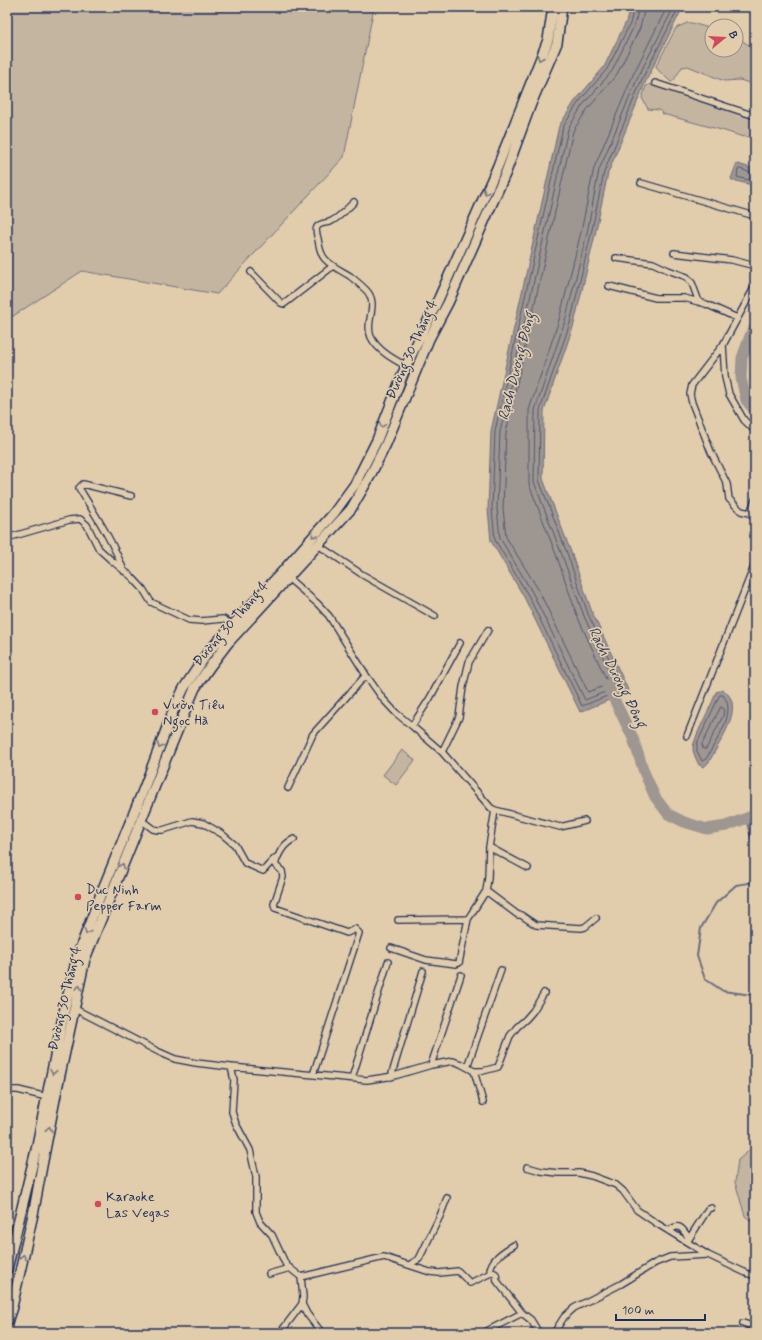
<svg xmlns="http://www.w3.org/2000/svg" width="762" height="1340" font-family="Mynerve,sans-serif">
<rect width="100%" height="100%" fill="#e1ccab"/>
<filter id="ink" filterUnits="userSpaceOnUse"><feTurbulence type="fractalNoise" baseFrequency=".025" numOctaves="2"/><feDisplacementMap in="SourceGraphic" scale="8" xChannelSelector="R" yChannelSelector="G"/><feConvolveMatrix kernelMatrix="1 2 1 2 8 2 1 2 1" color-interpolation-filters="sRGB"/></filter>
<g filter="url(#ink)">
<path fill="#c4b5a0" stroke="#70727f" d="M7,7H374L344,157L217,294L82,271L7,320Z
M687,23H692L712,29V50H736V36L747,44L755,47V85L740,80L724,81L688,66L682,67L674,80L671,82L658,70L656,66L676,28Z
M651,84L755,117V139L745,136L743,137L725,131L663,114L659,110L648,109L642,98L646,86Z
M402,750L415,760L396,785L383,775Z
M755,1139V1224L745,1216L735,1182L738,1160L750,1150Z"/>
<path fill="#9e9691" stroke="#6a6d7d" d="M630,7H683L646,81L608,173L595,235L574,324L544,411L543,479L571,552L592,612L629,692L580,712L524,597L491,541L488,509L491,431L559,126L575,101L604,67L626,22Z
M738,164L754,169L755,172L752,185L732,180L731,179L736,165Z
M724,690C726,692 728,694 730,697C740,715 717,746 709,762L704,767L699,765C697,761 694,755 693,750C692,739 712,706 716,692Z"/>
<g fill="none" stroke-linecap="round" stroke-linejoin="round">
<path stroke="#4f5872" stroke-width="1" d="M634,7L630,24L607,69L578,103L563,127L495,431L492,509L495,540L528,595L582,706L622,690L623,688L588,614L567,553L539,480L540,410L570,323L591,234L604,172L642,79L679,7
M639,7L634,26L612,71L582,106L568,129L500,432L497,508L500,538L532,592L585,700L615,688L616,686L584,616L562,555L534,482L535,410L565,321L587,233L599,170L638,77L674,7
M645,7L640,28L617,74L587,110L573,131L506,433L503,508L506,537L538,589L588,692L607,685L608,683L578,618L557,557L529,484V410L559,320L581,232L594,168L633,75L667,7
M740,169L752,173V175L748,180L737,177L738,170Z
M720,695H723C738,712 715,742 706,759L702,761L697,751V744Z
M721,707L724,709L723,716L706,749H703L702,745Z"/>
<path stroke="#6a6d7d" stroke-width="2" d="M746,819L755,851
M755,882L736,885L716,903L701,928L697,956L705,979L723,991L752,995L755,994"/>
<path stroke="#9e9691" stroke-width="11" d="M755,327L750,336L742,358L741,378L746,400L755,411
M607,685L633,738L644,772L655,797L668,814L684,822L707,829L726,826L755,815"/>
<defs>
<path id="minor" d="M655,83L755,116
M641,183L755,216
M354,202C347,209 339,218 330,222C326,223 319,223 317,227C315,230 317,235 318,239C319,245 320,254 325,259C331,266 342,271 350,276C355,280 361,285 366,290C380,304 364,322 371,337C377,350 393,359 406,366
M674,253L732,260L755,266
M616,258L653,263L668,270L687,277L692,283L699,302
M251,272L281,303L284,304L333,266
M609,286L656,298H684L699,302L706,304L737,318
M755,286L723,345L725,377L729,394L744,420L755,431
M723,345L692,385L690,394L692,403L711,452L727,484L729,499L741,511L750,513L755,519
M750,513L755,500
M7,538L69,520L80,519L87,525L99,549L111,560L132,577L143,589L151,602L189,620L201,621L223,619L233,625
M318,545L363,575L435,616
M124,571C113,542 95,514 79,488L83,484L131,496
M288,578L318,604L329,616L366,675L383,699L396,713L412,726L442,752L491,808L495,810L560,827L585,821
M412,726L430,698L460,643
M687,736L755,564
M442,752L459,717L463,687L469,662L488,630
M288,788L313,734L366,675
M141,820L153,829L158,830H163L192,821L203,823L222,834L235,845L245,863L261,870L263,871L275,858
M294,839C283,844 278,854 275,865L282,871L283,877L274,904L275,908L347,933L355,929L359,933L313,1075
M489,847L528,868
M486,891L518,915H521L536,925L581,928L585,927L596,918
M398,920L468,919
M391,948L426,960L456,964L459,963L468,919L486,891L488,878L489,847L495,810
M75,1009L159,1052L175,1059L196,1063L231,1067L367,1080L394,1076L431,1065L453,1061L461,1064L474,1071H483L498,1067L510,1036L517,1027L526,1019L533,1011L544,993
M431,1065L461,975
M231,1067L234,1080L232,1112L236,1124L250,1150L256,1177V1212L260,1222L272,1235L286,1265L301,1277L303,1297L302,1304L307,1314L322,1333
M467,1067L501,970
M474,1071L483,1102
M391,1077L423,971
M352,1078L388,962
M7,1090H18L47,1097
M527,1167L541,1171L558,1173H579L592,1176L616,1185L623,1191L637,1210L656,1223L708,1255L746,1273L755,1276
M669,1231C680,1222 682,1229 689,1238
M687,1242L708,1209L711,1208
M409,1265L419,1259L440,1216L447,1198
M490,1273C489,1260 504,1251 514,1245
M269,1274L290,1268
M301,1277L384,1257L430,1272L439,1273L458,1271L470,1283L493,1272L496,1274L497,1281L522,1313L531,1320L539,1333
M743,1323L755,1327
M280,1333L302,1304
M483,1333L522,1313
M554,1333L564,1317L574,1308L621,1284L655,1263L670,1257L707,1255"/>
<path id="primary" d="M7,1269L36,1150L65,1007L78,954L102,891L144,788L174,709L184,688L208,652L282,572L334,513L355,484L377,440L406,366L439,298L497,168L548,40L553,7
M7,1322L12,1307L34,1210L42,1166L57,1089L85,959L184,714L195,688L211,665L227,644L351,509L369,478L386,444L429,339L448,303L506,172L531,104L557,43L562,7"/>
</defs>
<use href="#minor" stroke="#1b2f5e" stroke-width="8"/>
<use href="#primary" stroke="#1b2f5e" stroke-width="12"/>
<use href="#minor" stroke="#e1ccab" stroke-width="5.5"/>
<use href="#primary" stroke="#e1ccab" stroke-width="9"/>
</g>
<defs><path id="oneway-chevron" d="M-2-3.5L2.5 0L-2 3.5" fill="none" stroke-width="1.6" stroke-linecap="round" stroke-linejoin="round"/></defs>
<g stroke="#747681">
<use href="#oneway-chevron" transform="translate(540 58) rotate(112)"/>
<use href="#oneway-chevron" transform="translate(486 192) rotate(114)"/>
<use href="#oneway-chevron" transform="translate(382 425) rotate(111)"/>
<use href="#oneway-chevron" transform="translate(314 535) rotate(131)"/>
<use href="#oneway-chevron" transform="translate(160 746) rotate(111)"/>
<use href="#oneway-chevron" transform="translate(122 866) rotate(-68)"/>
<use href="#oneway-chevron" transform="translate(87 932) rotate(111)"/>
<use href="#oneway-chevron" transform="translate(79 988) rotate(-78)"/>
<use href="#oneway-chevron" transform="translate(53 1072) rotate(101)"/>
<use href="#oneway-chevron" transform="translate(49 1129) rotate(-79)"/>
<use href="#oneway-chevron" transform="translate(23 1257) rotate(-77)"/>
</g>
</g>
<g fill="#d1495b" stroke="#e1ccab" stroke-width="1.5">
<circle cx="155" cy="712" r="4"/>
<circle cx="78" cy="897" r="4"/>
<circle cx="98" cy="1204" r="4"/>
</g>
<g text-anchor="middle" stroke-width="3.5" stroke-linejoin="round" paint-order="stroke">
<g font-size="14" fill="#1b2f5e" stroke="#e1ccab">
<text transform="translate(411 349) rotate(-66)" y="5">Đường 30 Tháng 4</text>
<text transform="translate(230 623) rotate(-49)" y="5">Đường 30 Tháng 4</text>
<text transform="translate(64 998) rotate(-77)" y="5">Đường 30 Tháng 4</text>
</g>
<g font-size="14" fill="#1b2f5e" stroke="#e1ccab" text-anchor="start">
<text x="163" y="709">Vườn Tiêu<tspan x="163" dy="16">Ngọc Hà</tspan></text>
<text x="86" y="894">Duc Ninh<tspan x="86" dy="16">Pepper Farm</tspan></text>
<text x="106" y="1201">Karaoke<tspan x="106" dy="16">Las Vegas</tspan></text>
</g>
<g font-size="15" font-style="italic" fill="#2f3e66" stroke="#e1ccab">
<text transform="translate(516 366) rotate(-76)" y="5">Rạch Dương Đông</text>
<text transform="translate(618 677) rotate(63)" y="5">Rạch Dương Đông</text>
</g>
</g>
<rect width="762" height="1340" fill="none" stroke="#e1ccab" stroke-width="24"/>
<rect x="12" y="12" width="738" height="1316" fill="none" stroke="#1b2f5e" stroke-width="1.5" filter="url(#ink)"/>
<g transform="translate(724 38) rotate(72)"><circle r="19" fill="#e1ccab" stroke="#928d8c"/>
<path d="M0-3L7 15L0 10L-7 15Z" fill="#d1495b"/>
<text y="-6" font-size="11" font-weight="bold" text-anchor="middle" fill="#1b2f5e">B</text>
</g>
<path d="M616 1314v6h89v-6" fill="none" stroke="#1b2f5e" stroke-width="2"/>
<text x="622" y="1314" font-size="12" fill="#1b2f5e" stroke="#e1ccab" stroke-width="3" paint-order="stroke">100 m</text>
</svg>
